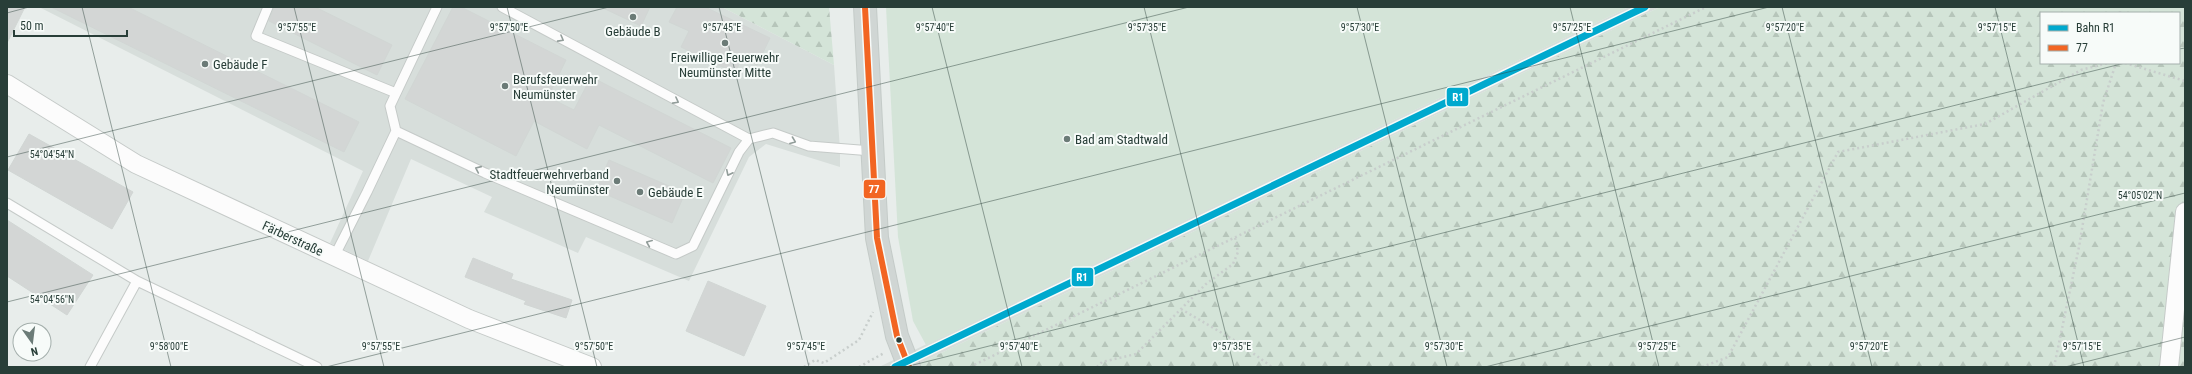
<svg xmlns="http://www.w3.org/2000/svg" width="2192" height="374" font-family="'Roboto Condensed',sans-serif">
<defs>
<pattern id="forest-firs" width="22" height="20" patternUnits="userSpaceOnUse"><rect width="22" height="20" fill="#d4e4d8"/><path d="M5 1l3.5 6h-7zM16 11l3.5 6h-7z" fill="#b6c5ba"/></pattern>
</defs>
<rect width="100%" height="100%" fill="#e8edeb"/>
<path fill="#d7dedb" d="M39,7H722L834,65L840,150V167L766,144L749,157L689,281L586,237L578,253L484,212L492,197L411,159L368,261L330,243L363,171Z
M1629,7H1660L912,367H879Z"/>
<path fill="#d4e4d8" d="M886,7H1629L926,345L913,321L898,237Z"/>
<path fill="url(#forest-firs)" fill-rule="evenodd" d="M722,7H829L834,65Z
M1660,7H2185V367H912ZM2041,13H2179V63H2041Z"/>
<path fill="#d3d6d5" stroke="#d1d6d4" d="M7,7H25L7,43Z
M51,7H128L359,122L344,152Z
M274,7H315L392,45L377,75L269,21Z
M453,7H461L566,60L548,97L574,110L591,77L731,148L713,183L599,125L587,149L534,121L516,156L405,99Z
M601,7H650L641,26Z
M677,7H705L770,38L757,65L742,58L735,73L681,47L689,31L669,22Z
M29,134L133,192L112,229L8,170Z
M609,160L685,193L672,223L596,190Z
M7,220L93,275L67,315L7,276Z
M473,258L513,274L511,279L572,300L566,318L524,304L526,301L465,277Z
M708,281L766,306L744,356L686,331Z"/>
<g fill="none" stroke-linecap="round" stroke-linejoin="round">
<defs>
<path id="lane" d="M268,7L256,36L396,93
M502,7L749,139L773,133L809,146L872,151
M396,131L485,173L676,254L693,246L739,152L749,139
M7,203L137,281
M334,257L367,192L396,131L390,106L437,7
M90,367L137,281L317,367"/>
<path id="street" d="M7,84L136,164L469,319L592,367
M2169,367L2185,212"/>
<path id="primary" d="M865,7L877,238L897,336L909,367"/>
</defs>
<use href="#lane" stroke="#c5cac8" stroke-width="11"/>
<use href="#street" stroke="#c5cac8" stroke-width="20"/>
<use href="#primary" stroke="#c4cbc8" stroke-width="24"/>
<path stroke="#c8cecc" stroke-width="2.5" stroke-dasharray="2 3" stroke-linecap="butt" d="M2120,13V7
M2125,63L2185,81
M1181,309L1239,343L1272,367
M804,367L815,360L824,363L859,340L873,312
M859,367L884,353
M970,367L1706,7
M1097,367L1102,362L1136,354L1206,284L1233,264L1238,252L1235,237
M1702,367L1728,357L1838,152L1985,124L2081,70L2108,63
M2054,367L2079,247L2103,103L2116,63"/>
<use href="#lane" stroke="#fcfcfc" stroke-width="9"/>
<use href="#street" stroke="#fcfcfc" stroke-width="18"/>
<use href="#primary" stroke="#d0d6d4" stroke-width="22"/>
<defs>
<path id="bus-1" d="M865,7L877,238L897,336L909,367"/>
</defs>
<use href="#bus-1" stroke="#f7fbf9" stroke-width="9"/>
<use href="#bus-1" stroke="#f26522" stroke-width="6"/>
<defs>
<path id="rail-1" d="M895,367L1645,7"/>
</defs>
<use href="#rail-1" stroke="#f7fbf9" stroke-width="10"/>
<use href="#rail-1" stroke="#00a9ce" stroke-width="7"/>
</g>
<defs><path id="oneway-chevron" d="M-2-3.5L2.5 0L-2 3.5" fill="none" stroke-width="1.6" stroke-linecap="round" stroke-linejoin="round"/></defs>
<g stroke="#929d9a">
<use href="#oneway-chevron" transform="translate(561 39) rotate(29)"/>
<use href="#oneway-chevron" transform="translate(676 101) rotate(28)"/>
<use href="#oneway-chevron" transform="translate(793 141) rotate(21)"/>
<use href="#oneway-chevron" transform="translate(478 169) rotate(-156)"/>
<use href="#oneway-chevron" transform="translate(729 173) rotate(116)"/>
<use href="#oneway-chevron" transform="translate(649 243) rotate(-157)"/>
</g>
<path fill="none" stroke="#283e38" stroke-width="1" stroke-opacity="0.45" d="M82,7L171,367M294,7L384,367M507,7L597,367M719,7L809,367M932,7L1022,367M1144,7L1234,367M1357,7L1447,367M1570,7L1659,367M1782,7L1872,367M1995,7L2084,367M7,13L29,7M2179,49L2185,48M7,157L609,7M7,302L1189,7M326,367L1769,7M905,367L2125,63M1485,367L2185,193M2065,367L2185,337"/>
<g fill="#6b7b77" stroke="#f7fbf9" stroke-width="1.5">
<circle cx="633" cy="17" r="4"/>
<circle cx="725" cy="43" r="4"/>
<circle cx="205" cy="64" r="4"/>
<circle cx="505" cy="86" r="4"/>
<circle cx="1067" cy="139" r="4"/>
<circle cx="617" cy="181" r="4"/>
<circle cx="640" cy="192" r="4"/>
</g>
<circle fill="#283e38" stroke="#f7fbf9" stroke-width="1.5" cx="899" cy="340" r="3.5"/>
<g text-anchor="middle" stroke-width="4" stroke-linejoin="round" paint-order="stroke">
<g font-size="13" fill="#283e38" stroke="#f7fbf9" text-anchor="start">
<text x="633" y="36" text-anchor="middle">Gebäude B</text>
<text x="725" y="62" text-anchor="middle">Freiwillige Feuerwehr<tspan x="725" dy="15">Neumünster Mitte</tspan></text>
<text x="213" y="69">Gebäude F</text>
<text x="513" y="84">Berufsfeuerwehr<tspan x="513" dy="15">Neumünster</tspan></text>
<text x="1075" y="144">Bad am Stadtwald</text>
<text x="609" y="179" text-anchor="end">Stadtfeuerwehrverband<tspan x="609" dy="15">Neumünster</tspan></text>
<text x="648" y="197">Gebäude E</text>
</g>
<g font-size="13" fill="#283e38" stroke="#f7fbf9">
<text transform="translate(293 238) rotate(25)" y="5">Färberstraße</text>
</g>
</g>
<g font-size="10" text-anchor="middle" fill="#283e38" stroke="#f7fbf9" stroke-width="4" stroke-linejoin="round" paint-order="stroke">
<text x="1572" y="31">9°57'25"E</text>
<text x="1785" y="31">9°57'20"E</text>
<text x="297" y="31">9°57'55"E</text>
<text x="509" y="31">9°57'50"E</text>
<text x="722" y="31">9°57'45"E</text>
<text x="935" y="31">9°57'40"E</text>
<text x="1147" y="31">9°57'35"E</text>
<text x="1360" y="31">9°57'30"E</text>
<text x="1997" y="31">9°57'15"E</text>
<text x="52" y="158">54°04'54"N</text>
<text x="2140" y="199">54°05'02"N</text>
<text x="52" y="303">54°04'56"N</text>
<text x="169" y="350">9°58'00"E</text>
<text x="381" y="350">9°57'55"E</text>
<text x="594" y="350">9°57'50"E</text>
<text x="806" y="350">9°57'45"E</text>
<text x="1019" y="350">9°57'40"E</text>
<text x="1232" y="350">9°57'35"E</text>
<text x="1444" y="350">9°57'30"E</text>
<text x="1657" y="350">9°57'25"E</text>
<text x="1869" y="350">9°57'20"E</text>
<text x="2082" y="350">9°57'15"E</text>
</g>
<g stroke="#f7fbf9" stroke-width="1.5">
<rect x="1446" y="87" width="23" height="20" rx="4" fill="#00a9ce"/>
<rect x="863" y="179" width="23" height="20" rx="4" fill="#f26522"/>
<rect x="1071" y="267" width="23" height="20" rx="4" fill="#00a9ce"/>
</g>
<g font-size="11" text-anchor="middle" font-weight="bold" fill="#fff">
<text x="1458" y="101">R1</text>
<text x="874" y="193">77</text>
<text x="1082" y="281">R1</text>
</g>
<rect width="2192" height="374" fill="none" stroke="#283e38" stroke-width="16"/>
<rect x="2040" y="12" width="140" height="52" fill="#f7fbf9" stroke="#a4afac"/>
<rect x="2048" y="25" width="20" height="6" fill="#00a9ce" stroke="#a4afac"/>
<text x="2076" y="32" font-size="12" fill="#283e38">Bahn R1</text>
<rect x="2048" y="45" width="20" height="6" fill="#f26522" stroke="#a4afac"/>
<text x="2076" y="52" font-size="12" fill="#283e38">77</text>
<g transform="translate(32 342) rotate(166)"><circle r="19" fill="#f7fbf9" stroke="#a4afac"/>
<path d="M0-3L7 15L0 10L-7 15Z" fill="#6b7b77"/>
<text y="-6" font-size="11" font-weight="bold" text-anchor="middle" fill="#283e38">N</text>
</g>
<path d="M14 30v6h113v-6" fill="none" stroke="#283e38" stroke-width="2"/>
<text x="20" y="30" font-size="12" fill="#283e38" stroke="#f7fbf9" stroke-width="3" paint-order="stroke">50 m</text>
</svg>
